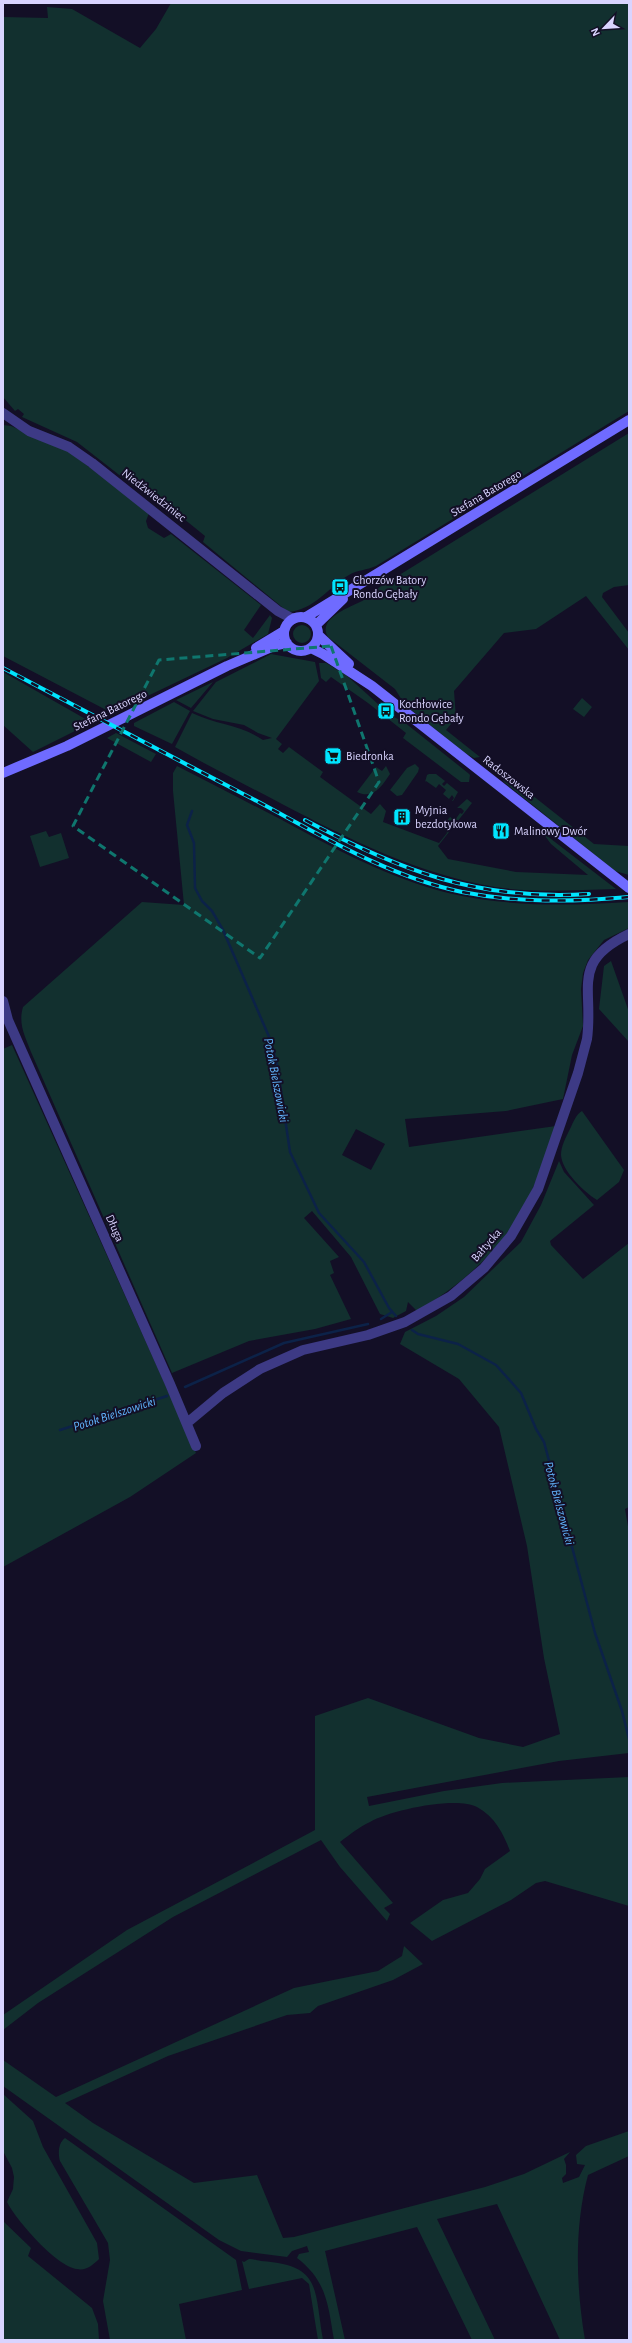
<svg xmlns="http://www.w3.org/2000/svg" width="632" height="2343" font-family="'Alegreya Sans',sans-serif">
<rect width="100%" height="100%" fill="#130f26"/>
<path fill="#12302f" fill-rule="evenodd" d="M171,3H629V411L376,566C367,570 357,570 349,575C328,587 315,610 288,612L203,542L205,536L152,493L150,499L77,442L22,417L24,414L18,409L15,411L3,397V17L48,18L47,7L72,9L140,48L156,29Z
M3,425L11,426L67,450L149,513L146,521L148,528L164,538L171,534L261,605L244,630L253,638L270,615L272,618L268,634L227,658L112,713L3,656Z
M629,433V585L614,587L603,593L602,597L629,633V650L586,596L536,629L504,633L454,691L456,718L446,730L480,757L474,758L465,753L405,705L395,689L328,637C317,619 348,608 360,602C366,600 371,594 375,590Z
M293 634a9 9 0 1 1 18 0a9 9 0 1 1-18 0Z
M271,654L315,662L319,681L276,739L282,744L278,749L283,753L289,747L323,772L320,777L371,814L380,804L386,811L383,822L439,843L447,833L443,825L450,817L455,820L460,813L462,814L464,811L461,808H457L467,799L472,803L438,846L448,859L516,872L588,875L551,844L542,832L616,889C575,890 535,893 495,887C418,874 351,840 282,804C246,785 210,767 175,747L192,713C217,725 239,724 263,740L272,738L258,733L244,725L213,719L193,711L216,682Z
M319,663H326L345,674L390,715L404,722L468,773L470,775L469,782H461L403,738L406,733L368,703L331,677L326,682L321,678Z
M3,672L89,721L82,725L85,726L33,752L3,725Z
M213,682L191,708L176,700Z
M582,698L592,707L584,717L573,709Z
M174,702L190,711L172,744L134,726V723Z
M116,733L156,754L151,762L107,738Z
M415,764L419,768L418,772L402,795L397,796L390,790L407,768Z
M177,766C212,784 247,802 282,820C335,849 389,878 448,893C508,907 568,906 629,902V928L604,940L588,960L583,973L581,989L583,1026L572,1055L563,1099L506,1111L405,1119L409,1147L556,1126C548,1150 540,1174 529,1197C505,1247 463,1284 417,1311L408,1302L406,1311L393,1318L380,1314L351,1257L312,1211L304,1218L339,1257L330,1261L334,1273L330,1275L351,1319L315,1329L249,1341L172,1373L31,1052C25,1036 18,1024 23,1007L142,902L184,905L173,791V773ZM356,1129L385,1144L371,1170L342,1155Z
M386,766L390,774C382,786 373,800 357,792L376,767L382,771Z
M498,768L594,844L629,846V875L615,871L504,782Z
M429,774H436L445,781L442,784L444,786L447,783L458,792L453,801H452L454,798L452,795L449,799L443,794L446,790L439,784L436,788L426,781L425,782L427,775Z
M46,831L49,837L61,833L69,858L40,867L30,836Z
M611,961L629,1012V1042L599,1009L604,966Z
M12,1045L196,1453L130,1497L3,1567V1049Z
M582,1111L624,1170L619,1182L597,1200C584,1192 562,1171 561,1155C561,1146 566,1137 570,1129C573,1123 576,1114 582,1111Z
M559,1161L564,1172L594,1205L550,1241L551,1245L583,1279L629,1243V1507L625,1509L629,1532V1753L559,1761L367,1797L369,1806L444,1791L502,1783L629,1777V1906L545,1881L536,1883L511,1900L432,1941L410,1923L443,1900L468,1893L480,1879L485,1869L510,1851C503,1833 495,1817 477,1807C456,1796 391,1810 370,1822C359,1827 349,1835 340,1842L393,1903L384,1908L390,1914L387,1921L340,1867L321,1840L173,1917L38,2003L3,2030V2015L127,1930L315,1830V1716L368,1698L479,1738L523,1747L560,1734L544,1658L527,1546L499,1427L459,1379L400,1344L405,1332L436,1316L464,1297L521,1242L541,1205Z
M404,1946L423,1964L393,1980L318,2006L310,2013L287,2015L168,2056L65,2103L93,2123L194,2183L257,2175L283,2238L294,2237L485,2187L524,2174L570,2152L564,2159L566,2165V2174L562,2178L563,2183L579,2177L585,2165L577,2164L576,2155L586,2146L629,2131V2156L588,2175C574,2227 576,2287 585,2340H560L497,2204L437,2219L495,2340H472L417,2227L325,2251L345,2340H334C328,2305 327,2281 297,2258L299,2254L309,2252L307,2246L292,2251L287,2257L241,2251L219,2240L3,2086V2060L56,2097L294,1988L378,1971L402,1956Z
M3,2094L33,2121L43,2147L97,2243L99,2259C93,2265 86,2271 77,2269C57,2267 16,2220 7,2202L13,2189L14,2177L12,2168L3,2151Z
M65,2138L236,2260L242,2290L179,2304L186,2340H110L103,2301L110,2260L108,2243L60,2161C58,2154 58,2143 65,2138Z
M3,2221L31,2248L28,2256L92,2308L98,2324L99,2340H3Z
M249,2259C253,2259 256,2260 261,2261C322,2265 314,2289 323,2340H318L309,2284L302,2278L249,2289L242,2261L244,2262Z"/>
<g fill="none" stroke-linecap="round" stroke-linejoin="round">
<path stroke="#0c2248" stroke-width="2.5" d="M192,811L187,825L194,843L195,888L202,901L212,911L223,930L270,1039L277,1064L290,1152L319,1213L364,1262L389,1308L396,1316
M381,1319L392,1312
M412,1330L418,1334L458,1344L496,1365L521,1393L536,1429L544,1442L595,1633L622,1711L629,1739
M185,1387L284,1343L368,1324
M60,1430L167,1396"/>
<path stroke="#3d3a85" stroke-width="10" d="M3,413L29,431L69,447L92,463L278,611L293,619
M3,1001L8,1020L170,1384L196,1446
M187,1423L223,1393L260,1369L303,1350L368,1335L405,1322L451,1296L484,1268L511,1236L538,1189L578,1073L587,1039C594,988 570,962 629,934"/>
<path stroke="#6f6bff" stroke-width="10" d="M284 634a17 17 0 1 1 34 0a17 17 0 1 1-34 0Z
M306,617L629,420
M316,625L343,599
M318,635L349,664
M256,648L284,631
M311,648L323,654L372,686L629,888
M3,773L67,746L227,666L274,646L287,643"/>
<defs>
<path id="rail" d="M3,668C85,711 168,755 251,798C319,834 386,876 462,892C518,903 573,902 629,897
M305,820C401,871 478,901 589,894"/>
</defs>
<use href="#rail" stroke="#00e5ff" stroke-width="4"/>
<use href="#rail" stroke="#130f26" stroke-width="2.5" stroke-dasharray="8" stroke-linecap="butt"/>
</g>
<path fill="none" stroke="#0f766e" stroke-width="3" stroke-dasharray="8 5" stroke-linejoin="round" d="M331,646L379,782L260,958L73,826L159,660Z"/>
<defs>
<symbol id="bus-square" viewBox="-11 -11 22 22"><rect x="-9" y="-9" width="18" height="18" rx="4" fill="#00e5ff" stroke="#130f26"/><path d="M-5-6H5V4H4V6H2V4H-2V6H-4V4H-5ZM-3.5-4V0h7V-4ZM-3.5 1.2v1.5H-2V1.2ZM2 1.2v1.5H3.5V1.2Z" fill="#111"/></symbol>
<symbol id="supermarket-square" viewBox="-11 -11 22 22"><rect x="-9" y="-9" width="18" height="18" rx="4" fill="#00e5ff" stroke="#130f26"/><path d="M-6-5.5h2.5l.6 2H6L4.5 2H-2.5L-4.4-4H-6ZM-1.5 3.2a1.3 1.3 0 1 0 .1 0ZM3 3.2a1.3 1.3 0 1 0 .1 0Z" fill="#111"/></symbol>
<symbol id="building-square" viewBox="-11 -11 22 22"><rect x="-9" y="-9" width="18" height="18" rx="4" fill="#00e5ff" stroke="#130f26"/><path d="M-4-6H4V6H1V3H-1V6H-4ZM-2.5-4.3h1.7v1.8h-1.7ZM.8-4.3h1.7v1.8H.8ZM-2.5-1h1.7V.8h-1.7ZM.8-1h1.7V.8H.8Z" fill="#111"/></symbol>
<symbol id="restaurant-square" viewBox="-11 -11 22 22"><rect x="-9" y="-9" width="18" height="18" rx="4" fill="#00e5ff" stroke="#130f26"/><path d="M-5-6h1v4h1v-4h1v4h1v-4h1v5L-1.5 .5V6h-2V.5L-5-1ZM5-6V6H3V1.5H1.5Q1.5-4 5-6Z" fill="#111"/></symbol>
</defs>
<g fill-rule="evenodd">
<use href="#bus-square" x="330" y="577" width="20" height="20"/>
<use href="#bus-square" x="376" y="701" width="20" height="20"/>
<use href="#supermarket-square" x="323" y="746" width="20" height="20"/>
<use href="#building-square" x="392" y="807" width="20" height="20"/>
<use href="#restaurant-square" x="491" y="821" width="20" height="20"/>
</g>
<g text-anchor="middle" stroke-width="4" stroke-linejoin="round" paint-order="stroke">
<g font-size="12" fill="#d9d4ff" stroke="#130f26">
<text transform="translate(486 493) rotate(-31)" y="4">Stefana Batorego</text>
<text transform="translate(154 495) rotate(38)" y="4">Niedźwiedziniec</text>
<text transform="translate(110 710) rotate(-26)" y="4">Stefana Batorego</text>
<text transform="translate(509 777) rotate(38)" y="4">Radoszowska</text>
<text transform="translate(115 1228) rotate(66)" y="4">Długa</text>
<text transform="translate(486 1245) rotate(-49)" y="4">Bałtycka</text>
</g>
<g font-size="12" fill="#d9d4ff" stroke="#130f26" text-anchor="start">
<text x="353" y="584">Chorzów Batory<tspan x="353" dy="14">Rondo Gębały</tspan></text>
<text x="399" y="708">Kochłowice<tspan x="399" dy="14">Rondo Gębały</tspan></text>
<text x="346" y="760">Biedronka</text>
<text x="415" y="814">Myjnia<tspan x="415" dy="14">bezdotykowa</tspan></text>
<text x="514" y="835">Malinowy Dwór</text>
</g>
<g font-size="13" font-style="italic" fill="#62b6ff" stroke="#130f26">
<text transform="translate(277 1080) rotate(79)" y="5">Potok Bielszowicki</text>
<text transform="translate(114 1413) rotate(-18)" y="5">Potok Bielszowicki</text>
<text transform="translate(560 1503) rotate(75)" y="5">Potok Bielszowicki</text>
</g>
</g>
<rect width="632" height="2343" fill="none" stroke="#d9d4ff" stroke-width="8"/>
<g transform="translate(604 28) rotate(245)" stroke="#130f26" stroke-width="3" paint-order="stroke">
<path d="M0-3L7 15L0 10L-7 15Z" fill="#d9d4ff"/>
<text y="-6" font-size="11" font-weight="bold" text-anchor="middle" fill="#d9d4ff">N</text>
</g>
</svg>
